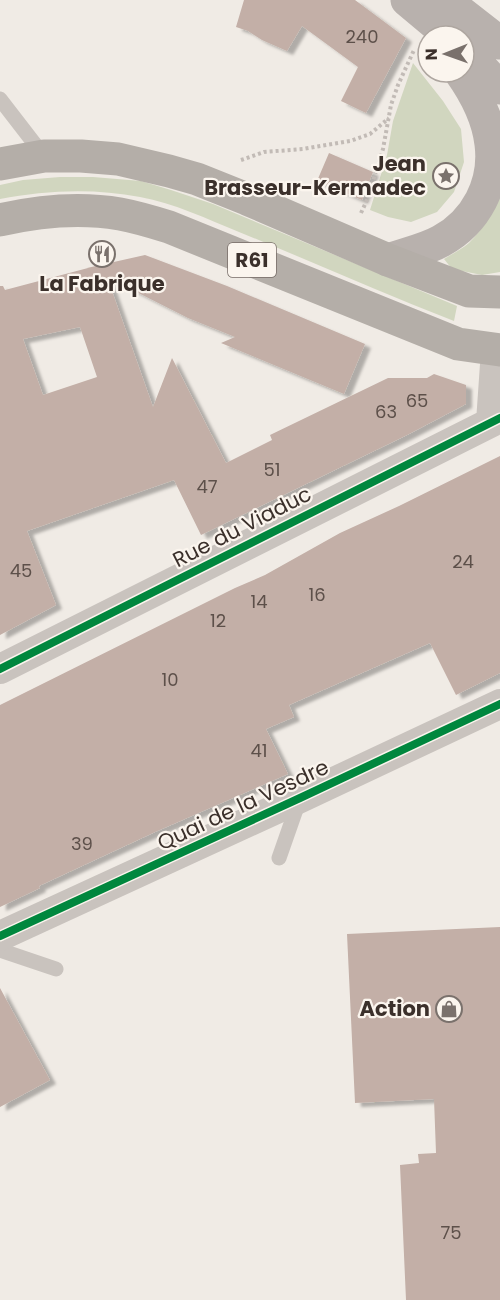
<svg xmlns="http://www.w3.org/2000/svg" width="500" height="1300" font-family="Poppins,sans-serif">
<defs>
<filter id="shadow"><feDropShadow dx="6" dy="4" stdDeviation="1.5" flood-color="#0004"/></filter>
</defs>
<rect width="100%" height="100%" fill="#f0ebe5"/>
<path fill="#d1d6bf" d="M413,63L443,101L461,129L464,162L454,192L437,212L411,222L388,217L370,210L387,155L393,121Z
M60,177H93L141,181L171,190L213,204L457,306L454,321C381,293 311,261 239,232C207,219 174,203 140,197C94,188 46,190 0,199V185L23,180Z
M500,198V272L482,275L452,269L444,259C452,254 462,249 469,243C482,230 491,214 500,198Z"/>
<path fill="#c3afa7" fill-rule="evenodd" filter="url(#shadow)" d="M244,0H355L406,38L366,113L341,101L358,67L302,26L287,51L262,40L248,31L236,27Z
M329,153L373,172L362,200L317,181Z
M145,255L227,286L365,344L344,394L221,343L235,337L188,318L107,277L153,407L172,358L226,463L272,440L270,435L388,378H427L434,374L466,385V404L407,435L201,535L174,480L27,531L56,605L0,635V286H3L5,290L88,268H87ZM80,327L97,377L43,395L23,339Z
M500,456V673L456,695L430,643L289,705L294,717L266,729L288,774L155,832L39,886L40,888L0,907V705L235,588L265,575L340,533L399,506Z
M500,927V1300H406L400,1165L419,1163L418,1154L436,1153L434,1099L355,1103L347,934Z
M0,988L50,1080L0,1107Z"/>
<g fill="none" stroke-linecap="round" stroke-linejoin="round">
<path stroke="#c2bbb6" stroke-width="4" stroke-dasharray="3 3" stroke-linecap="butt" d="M241,160L264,152L303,149L350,141L370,134L389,118
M361,213L367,200L383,149L391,105L398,85L414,50"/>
<path stroke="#c9c3be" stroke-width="15" d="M0,99L44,156
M279,858L300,798
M0,950L56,969"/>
<path stroke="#c9c3be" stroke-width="30" d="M491,422L496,350
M0,669L500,418
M0,936L300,798L500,704"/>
<path stroke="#b8b1ad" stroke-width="33" d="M407,0L450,36
M445,0L500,43
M464,49L500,88
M388,260C405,254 425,250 441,241C476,222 496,184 491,144C488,118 475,93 460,72"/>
<path stroke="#b4aea8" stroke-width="33" d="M0,164L44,156H81L118,159L169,171L197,179L247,199L388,260L469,291L500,292
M0,220C39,211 79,207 120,214C136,217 153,222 169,227L458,344L500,350"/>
<defs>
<path id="cycleway" d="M0,669L500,418
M0,936L300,798L500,704"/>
</defs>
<use href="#cycleway" stroke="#fbf5ee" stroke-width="11"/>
<use href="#cycleway" stroke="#00873e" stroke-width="8"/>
</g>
<defs>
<symbol id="sight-ring" viewBox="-11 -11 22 22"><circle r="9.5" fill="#fbf5ee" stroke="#7a716c" stroke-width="1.5"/><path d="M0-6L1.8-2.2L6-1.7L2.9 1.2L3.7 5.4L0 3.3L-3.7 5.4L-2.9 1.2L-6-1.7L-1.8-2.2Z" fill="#7a716c"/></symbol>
<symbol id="restaurant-ring" viewBox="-11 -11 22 22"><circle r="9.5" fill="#fbf5ee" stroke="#7a716c" stroke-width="1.5"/><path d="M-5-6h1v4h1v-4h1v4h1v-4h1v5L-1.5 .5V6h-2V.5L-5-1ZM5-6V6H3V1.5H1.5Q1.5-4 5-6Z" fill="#7a716c"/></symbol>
<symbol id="shop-ring" viewBox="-11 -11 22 22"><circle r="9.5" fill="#fbf5ee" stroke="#7a716c" stroke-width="1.5"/><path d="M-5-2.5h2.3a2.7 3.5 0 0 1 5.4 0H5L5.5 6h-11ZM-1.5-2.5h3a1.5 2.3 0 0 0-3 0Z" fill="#7a716c"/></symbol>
</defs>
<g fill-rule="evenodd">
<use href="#sight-ring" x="431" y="161" width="30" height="30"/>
<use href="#restaurant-ring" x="87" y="239" width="30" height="30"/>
<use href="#shop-ring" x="434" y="994" width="30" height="30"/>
</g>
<g text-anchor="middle" stroke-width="4.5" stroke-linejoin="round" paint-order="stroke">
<g font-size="18" fill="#5d504a">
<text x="362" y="43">240</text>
<text x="417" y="407">65</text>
<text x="386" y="418">63</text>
<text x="272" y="476">51</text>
<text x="207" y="493">47</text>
<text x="463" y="568">24</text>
<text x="21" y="577">45</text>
<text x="317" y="601">16</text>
<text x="259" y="608">14</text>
<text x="218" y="627">12</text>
<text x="170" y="686">10</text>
<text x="259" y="757">41</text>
<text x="82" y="850">39</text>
<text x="451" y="1239">75</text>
</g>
<rect fill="#fbf5ee" stroke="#756b66" stroke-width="1.5" x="228" y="243" width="48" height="34" rx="4.5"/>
<g font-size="20" font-weight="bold" fill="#3b302b">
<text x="252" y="267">R61</text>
</g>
<g font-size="21" font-weight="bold" fill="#3b302b" stroke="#fbf5ee" text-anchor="end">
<text x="426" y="171">Jean<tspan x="426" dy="24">Brasseur-Kermadec</tspan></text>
<text x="102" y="291" text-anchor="middle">La Fabrique</text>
<text x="430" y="1016">Action</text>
</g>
<g font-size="21" fill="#3b302b" stroke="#fbf5ee">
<text transform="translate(242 527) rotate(-27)" y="7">Rue du Viaduc</text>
<text transform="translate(243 805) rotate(-25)" y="7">Quai de la Vesdre</text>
</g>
</g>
<g transform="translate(446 54) rotate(269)"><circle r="28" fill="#fbf5ee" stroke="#aea6a0" stroke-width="1.5"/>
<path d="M0-4.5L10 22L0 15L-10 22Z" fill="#7a716c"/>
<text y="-9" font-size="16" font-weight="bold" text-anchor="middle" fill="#3b302b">N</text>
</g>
</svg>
